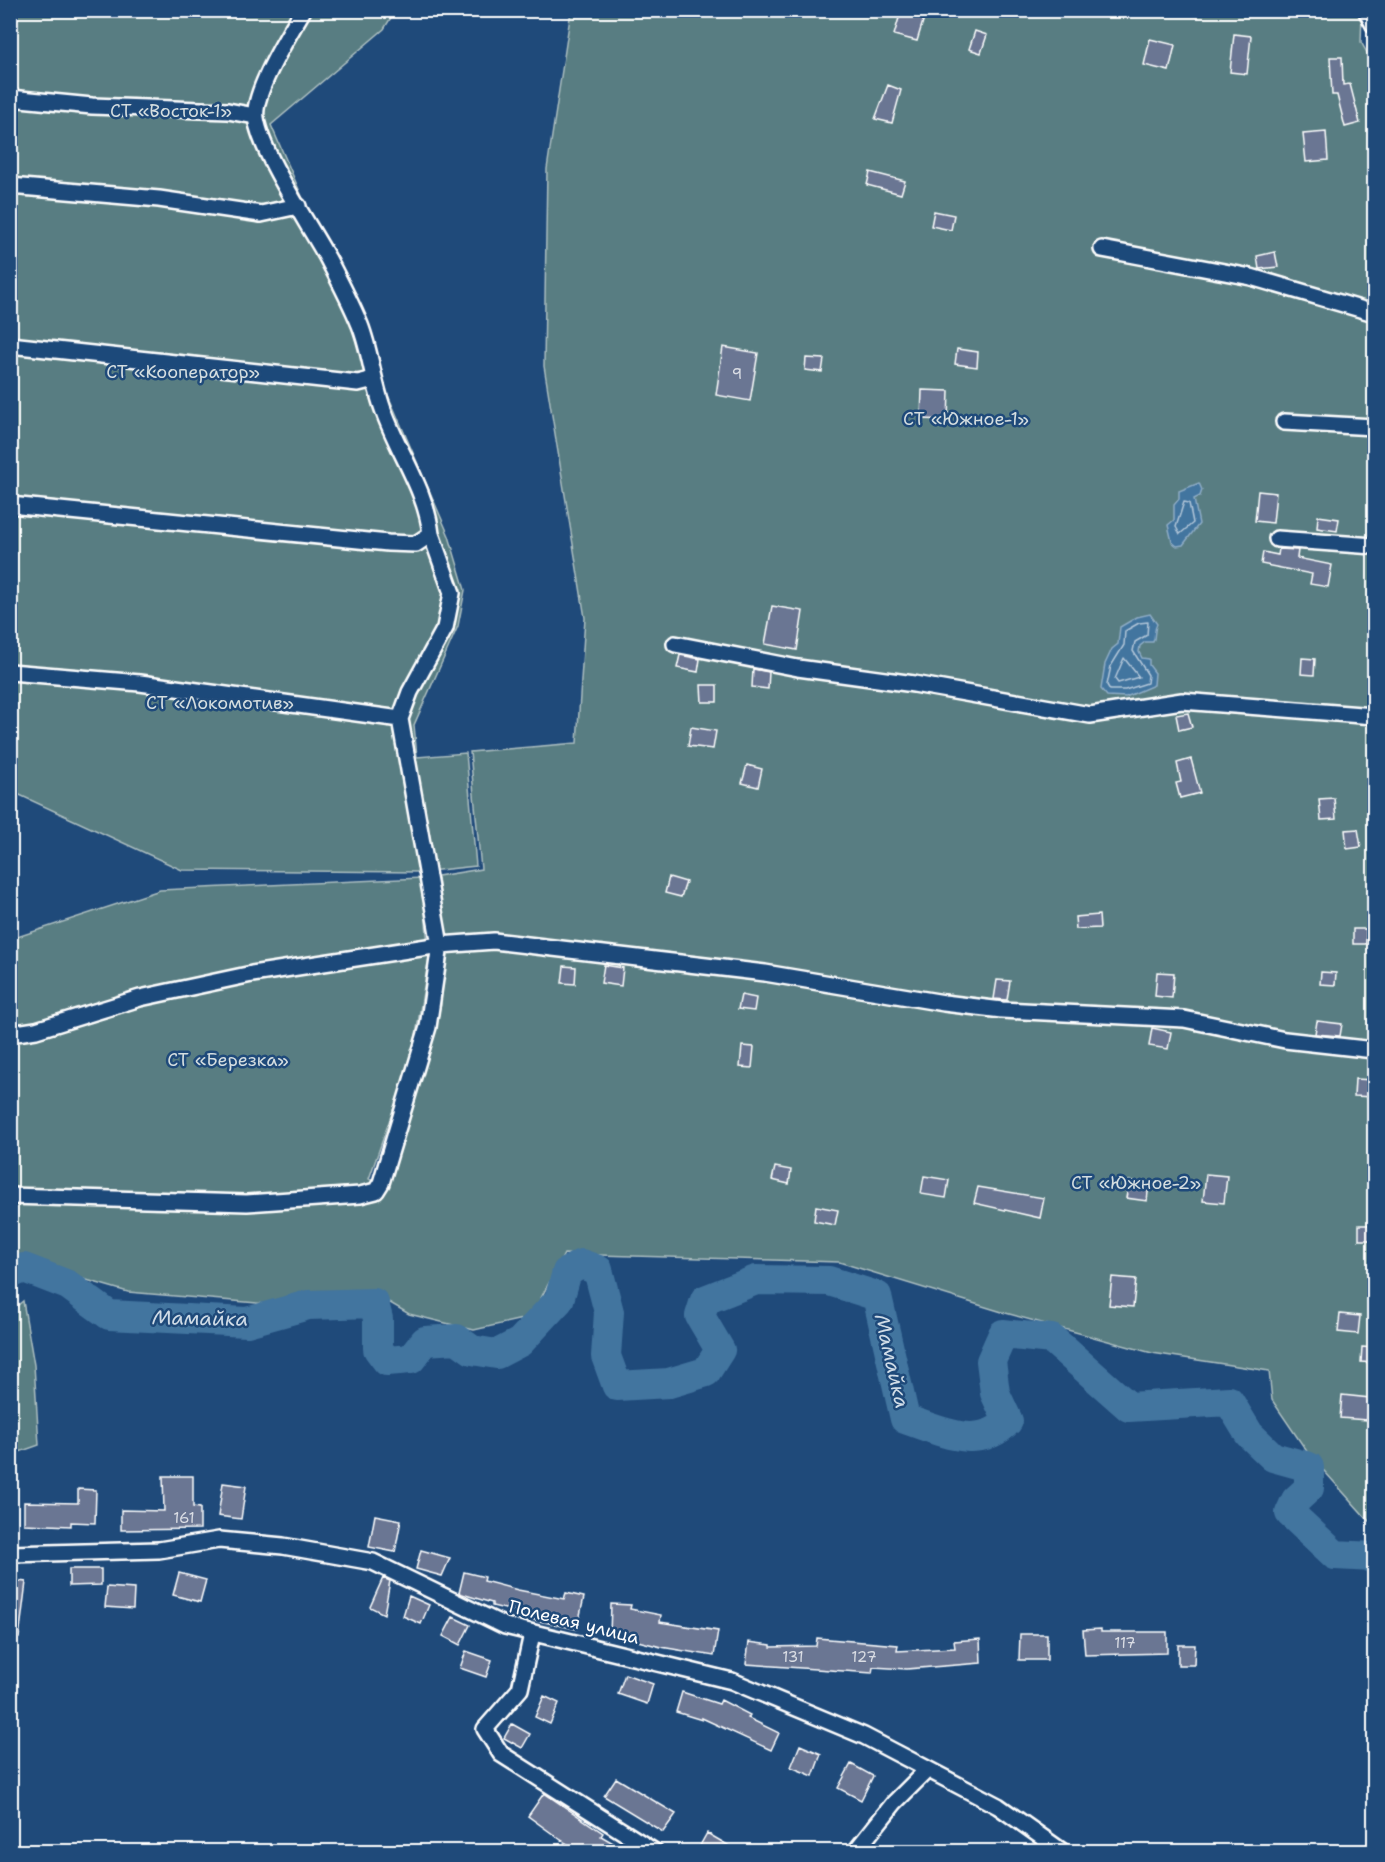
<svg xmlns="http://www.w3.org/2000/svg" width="1385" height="1862" font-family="'Shantell Sans',sans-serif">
<rect width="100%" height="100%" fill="#1f4a7a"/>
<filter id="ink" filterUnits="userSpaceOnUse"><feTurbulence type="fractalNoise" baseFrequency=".0167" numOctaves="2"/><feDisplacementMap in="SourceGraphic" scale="12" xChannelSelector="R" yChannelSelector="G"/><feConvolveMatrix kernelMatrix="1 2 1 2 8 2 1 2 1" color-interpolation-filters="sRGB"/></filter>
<g filter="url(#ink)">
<path fill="#587d82" stroke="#acbec0" stroke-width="1.5" d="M11,11H395L384,29L271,125L449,536L465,590L458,626L414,725L417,757L466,753L476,866L420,872L182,870L11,791Z
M571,11H1362L1361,42L1374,65V1519L1369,1521L1308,1453L1272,1400L1269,1371L1152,1353L1002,1312L839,1262L564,1254L531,1317L474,1330L409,1314L375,1294L268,1304L128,1292L28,1263L11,1270V939L160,890L422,878L429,956L413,1053L369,1179L386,1188L441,1005L445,955L438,876L481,869L470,752L577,743L585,618L544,366L547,169Z
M23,1301L34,1365L39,1445L11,1455V1311Z"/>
<path fill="#42749f" stroke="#8eacc5" stroke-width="1.5" d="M1199,483L1202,490L1200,496L1194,499L1199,524L1183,545L1177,546L1172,542L1168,525L1174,520V505L1179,499V491Z
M1150,614L1157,624C1153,631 1156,636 1153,642H1145L1140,646L1139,652L1142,658L1149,659V665L1155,673L1154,685L1126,697L1107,696L1101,689L1105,664L1112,649L1118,644L1120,627L1137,617Z"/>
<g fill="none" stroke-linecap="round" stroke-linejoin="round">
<path stroke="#b3c7d9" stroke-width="1.5" d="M1184,502L1189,503L1193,523L1180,534L1176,527Z
M1148,622L1147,635L1135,642L1133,651L1148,675L1147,683L1125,690H1110L1107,685L1111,666L1124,645L1125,631L1139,623Z
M1124,658L1139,677L1118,683L1115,679Z"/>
<path stroke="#42749f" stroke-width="30" d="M10,1274L24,1268L68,1285L109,1315L247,1322L308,1305L374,1303L378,1319V1349L387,1361L411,1359L425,1341L457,1339L472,1350L497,1354L520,1342L559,1300L567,1272L581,1264L598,1270L609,1312L606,1356L617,1386L669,1383L706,1372L720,1350L700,1316L705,1300L756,1280L829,1281L877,1296L905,1419C939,1430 979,1452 1008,1421L995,1393L991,1361L1003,1334L1052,1339L1129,1407L1229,1401L1249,1434L1273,1457L1309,1467V1488L1296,1500L1290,1513L1335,1555L1374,1557"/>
</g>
<path fill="#6b7693" stroke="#fff" stroke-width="1.5" d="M901,11L924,18L917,41L894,35Z
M975,31L987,35L981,53L969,49Z
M1234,34L1251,36L1247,74L1230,72Z
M1150,39L1175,45L1169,71L1144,65Z
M1330,57H1342L1343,85L1350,84L1360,123L1345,127L1337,95H1332Z
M888,85L901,90L892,123L875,119Z
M1326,132L1328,160L1306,162L1303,134Z
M870,172L905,181L901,194L867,185Z
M934,211L954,215L951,230L931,226Z
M1275,252L1278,267L1259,269L1257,256Z
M723,347L758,353L750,401L716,395Z
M957,349L978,352L977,367L955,364Z
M806,358L824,359L822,372L805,370Z
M922,390L949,391L948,420L921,419Z
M1258,491L1276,493L1273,523L1255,521Z
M1318,516L1339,519L1337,531L1317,528Z
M1279,549L1298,550L1297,558L1332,565L1328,587L1310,584L1312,574L1261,564L1263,552L1278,555Z
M772,606L803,611L797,650L765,644Z
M680,655L700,659L698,672L677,668Z
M1302,658L1315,659L1314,675L1301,674Z
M753,669L769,672L768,689L752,687Z
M701,685H717V702H702Z
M1188,713L1192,727L1179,730L1176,715Z
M691,727L716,731L713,749L688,746Z
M1191,759L1200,793L1180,798L1176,783L1181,782L1177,763Z
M747,765L762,769L758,787L742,783Z
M1334,798L1336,819L1321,820L1319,799Z
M1358,829L1361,847L1347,849L1345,830Z
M669,877L686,882L681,897L665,893Z
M1099,915L1100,928L1076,929L1075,917Z
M1353,929H1366V944H1353Z
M604,965L623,968L621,986L601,983Z
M564,966L576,967L575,984L562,983Z
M1157,972L1174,973L1172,998L1155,996Z
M1321,972L1336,973L1335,985L1320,984Z
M997,980L1010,981L1007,1000L994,999Z
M741,995L756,998L754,1011L738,1009Z
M1317,1021L1342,1024L1340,1036L1315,1034Z
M1152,1028L1171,1032L1168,1049L1149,1046Z
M742,1046L754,1047L752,1068L740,1067Z
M1355,1079L1374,1080V1097L1354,1096Z
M775,1167L791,1170L789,1184L772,1180Z
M1206,1174L1227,1176L1224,1203L1203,1201Z
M924,1176L949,1180L946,1198L921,1194Z
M1129,1181L1149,1183L1147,1201L1126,1198Z
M978,1187L1044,1198L1040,1218L974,1203Z
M816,1206L838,1210L835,1225L814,1221Z
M1359,1225H1374V1240H1359Z
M1112,1277L1136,1279L1133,1307L1109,1305Z
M1340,1314L1360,1316L1358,1334L1338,1332Z
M1362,1347L1374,1348V1363L1361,1362Z
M1342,1395L1370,1398L1367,1420L1340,1418Z
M163,1476H193V1507L200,1508V1529L121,1530V1510L164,1511Z
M223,1483L246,1486L241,1519L218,1516Z
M78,1489L96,1490L95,1523L71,1522V1526L24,1524V1502L78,1503Z
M375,1515L401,1520L395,1552L369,1547Z
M421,1550L450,1558L442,1576L416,1569Z
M69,1569H101V1585L69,1586Z
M464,1572L485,1577L484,1581L518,1590L564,1599L566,1593L584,1597L577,1629L530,1619L531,1615L492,1606V1603L459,1593Z
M179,1573L206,1580L200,1602L173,1595Z
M383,1578L390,1581L384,1614L370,1607Z
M10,1580L26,1582L19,1638H10Z
M107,1587L134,1589L133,1609L105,1607Z
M409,1596L429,1605L421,1624L403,1616Z
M611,1604L631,1605L630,1609L661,1615L660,1622L718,1631L714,1656L661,1647L634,1640L635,1637L610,1635Z
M453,1617L470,1625L460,1645L443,1636Z
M1101,1629V1632H1167V1653L1085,1655L1083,1630Z
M1020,1634H1047V1660H1019Z
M817,1638L898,1645L897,1651L955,1648L954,1641L980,1639L981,1663L907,1669L873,1667L872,1673L746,1664L749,1642L771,1645V1647L816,1646Z
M1178,1645H1195L1194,1665H1178Z
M466,1651L492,1660L486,1677L460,1668Z
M625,1674L653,1684L647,1704L618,1694Z
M682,1692L719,1704L721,1700L750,1715L748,1718L779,1733L771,1750L702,1718V1720L676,1712Z
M544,1696L559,1703L550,1724L535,1717Z
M512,1724L530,1734L522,1748L504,1738Z
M800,1745L821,1754L813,1776L791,1767Z
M851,1764L873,1776L861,1800L838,1788Z
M616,1778L676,1814L663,1832L604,1796Z
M544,1793L603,1833L601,1836L627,1851H578L561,1840L528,1816Z
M707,1833L738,1851H697Z"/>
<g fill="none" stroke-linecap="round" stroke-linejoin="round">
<defs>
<path id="minor" d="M1366,10L1374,25
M10,98L92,106L228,111L255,116
M10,186L159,199L261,214L298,206
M1102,249L1251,277L1374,313
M10,345L358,383L374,379
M1284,422L1374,427
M10,505L388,543L416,544L431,534C426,490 399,454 384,412C373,384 371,353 360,325C351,303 339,280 328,259C309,224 261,154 256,118C252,93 290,33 303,10
M1277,539L1374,546
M675,644L798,668L914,684L1090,715L1182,701L1374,716
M10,672L140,683L400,719
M10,1034L36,1030L140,998L252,974L440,945L494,941L765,973L944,1003L1002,1010L1184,1019L1285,1040L1374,1050
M10,1196L247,1203L360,1195L376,1191L381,1183L428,1027L440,945L400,719L410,692L445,628L452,593L431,534
M10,1554L159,1550L219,1540L283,1546L373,1562L505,1626L732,1681L864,1736L998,1806L1063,1852
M532,1634L520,1689L485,1729L501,1754L655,1852
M855,1852L894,1803L927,1770"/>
</defs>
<use href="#minor" stroke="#fff" stroke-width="20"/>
<use href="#minor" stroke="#1f4a7a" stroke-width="15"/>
</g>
</g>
<g text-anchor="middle" stroke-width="5" stroke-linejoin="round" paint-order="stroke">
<g font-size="15" fill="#dadde4">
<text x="737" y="379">9</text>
<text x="184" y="1523">161</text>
<text x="1125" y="1648">117</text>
<text x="793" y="1662">131</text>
<text x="864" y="1662">127</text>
</g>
<g font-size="18" fill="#d5dee0" stroke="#1f4a7a">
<text x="171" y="117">СТ «Восток-1»</text>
<text x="183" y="378">СТ «Кооператор»</text>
<text x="966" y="425">СТ «Южное-1»</text>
<text x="220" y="709">СТ «Локомотив»</text>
<text x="228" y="1066">СТ «Березка»</text>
<text x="1136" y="1189">СТ «Южное-2»</text>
</g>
<g font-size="18" fill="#fff" stroke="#1f4a7a">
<text transform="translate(574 1622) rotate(14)" y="6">Полевая улица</text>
</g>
<g font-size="20" font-style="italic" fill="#d0dce7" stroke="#1f4a7a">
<text transform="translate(200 1318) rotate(1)" y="7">Мамайка</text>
<text transform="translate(892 1361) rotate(77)" y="7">Мамайка</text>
</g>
</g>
<rect width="1385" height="1862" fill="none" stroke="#1f4a7a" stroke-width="36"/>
<rect x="18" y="18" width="1349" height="1826" fill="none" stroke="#fff" stroke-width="2" filter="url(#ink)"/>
</svg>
